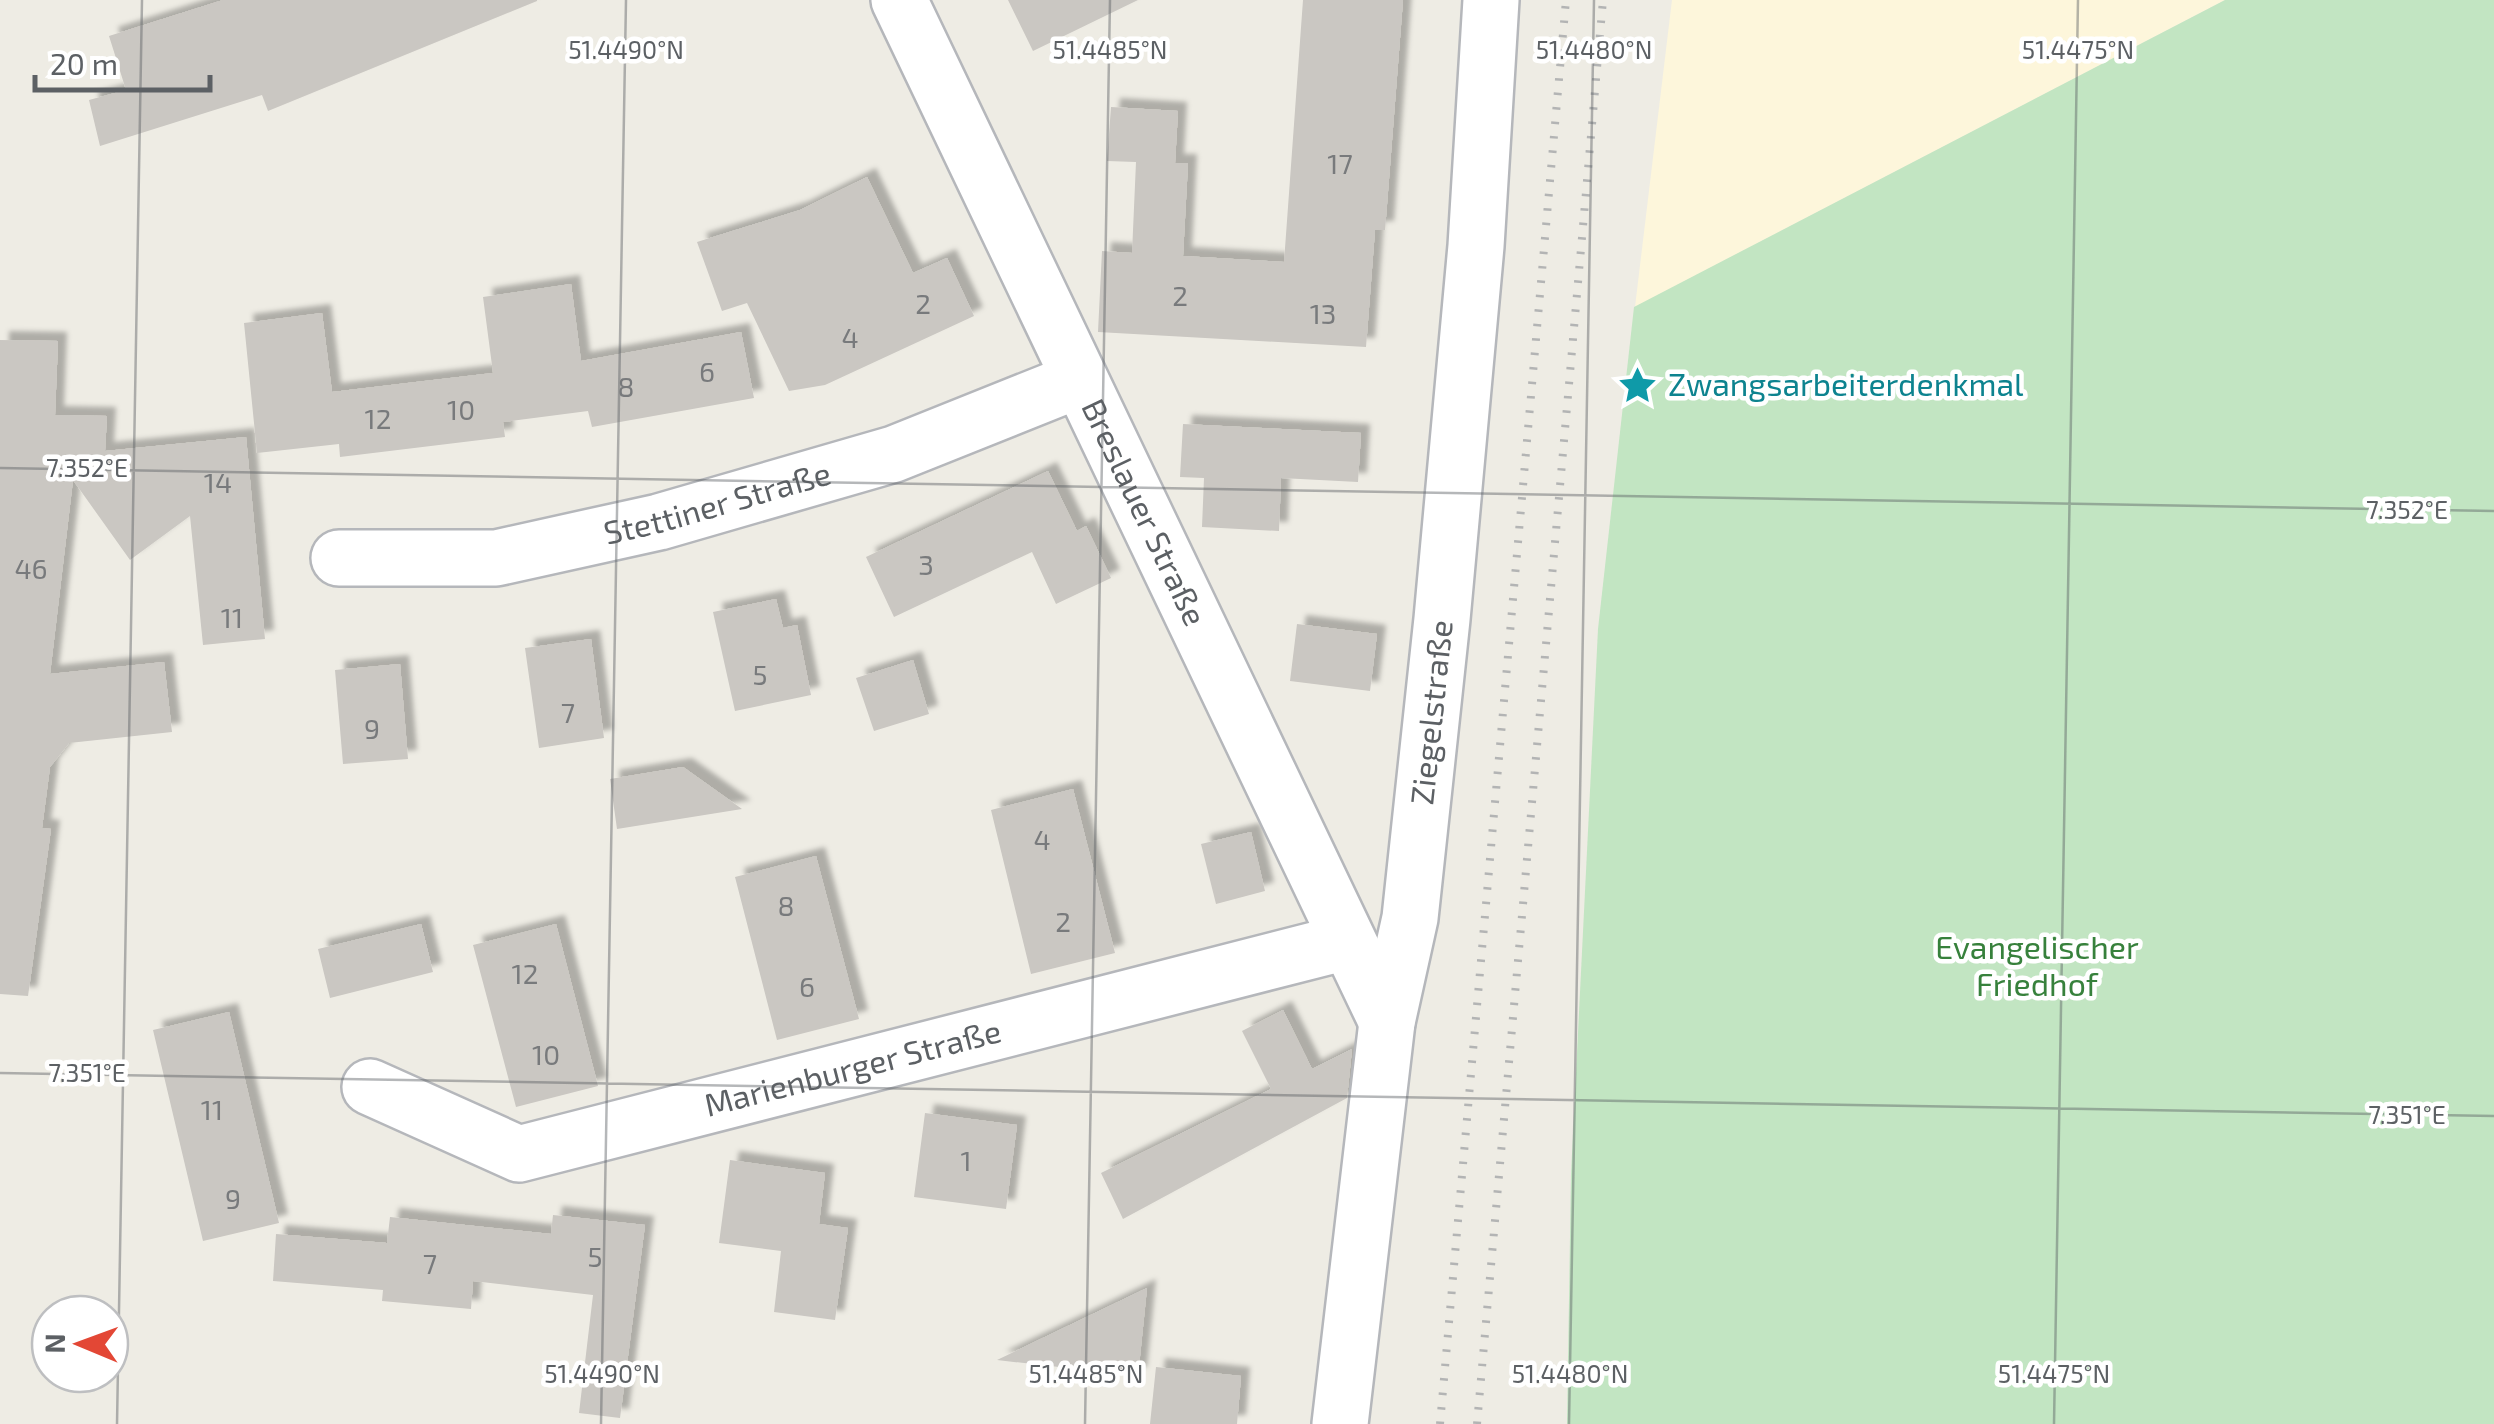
<svg xmlns="http://www.w3.org/2000/svg" width="2494" height="1424" font-family="'Exo 2',sans-serif">
<defs>
<filter id="shadow"><feDropShadow dx="9" dy="-9" stdDeviation="2.5" flood-color="#0004"/></filter>
</defs>
<rect width="100%" height="100%" fill="#eeece4"/>
<path fill="#fdf6db" d="M1672,0H2225L1635,307Z"/>
<path fill="#c2e5c2" d="M2225,0H2494V1424H1567L1571,1174L1598,629L1634,307Z"/>
<path fill="#cac7c2" filter="url(#shadow)" d="M223,0H537V1L268,111L262,95L100,146L89,100L126,90L109,36Z
M1008,0H1138L1033,51Z
M1303,0H1403L1385,230H1375L1366,347L1098,332L1102,251L1132,253L1136,162L1107,161L1111,107L1178,111L1175,163H1188L1183,256L1284,262Z
M867,177L913,273L947,258L974,316L825,385L789,391L747,303L722,311L697,242L800,210Z
M571,284L581,361L741,332L754,398L592,427L588,411L503,422L505,437L340,457L339,444L257,453L244,323L322,313L332,392L416,382L493,373L483,297Z
M0,340L58,341L55,415L107,416L105,451L246,437L265,639L203,645L190,516L130,560L73,480L50,674L164,662L172,732L69,743L50,767L42,828L51,829L28,996L0,994Z
M1183,424L1361,433L1358,482L1281,478L1279,531L1202,527L1204,478L1180,477Z
M1048,471L1077,531L1086,526L1111,578L1056,604L1032,552L894,617L866,557Z
M776,599L783,628L797,625L811,695L735,711L713,612Z
M1297,624L1377,634L1370,691L1290,681Z
M591,639L604,738L539,748L525,648Z
M913,660L929,714L874,731L856,678Z
M400,664L408,759L343,764L335,670Z
M683,767L742,809L617,829L610,779Z
M1073,789L1115,953L1031,974L991,810Z
M1251,832L1265,891L1216,904L1201,844Z
M816,856L859,1019L777,1040L735,877Z
M421,924L433,972L330,998L318,949Z
M556,924L598,1086L516,1107L473,945Z
M1283,1010L1312,1069L1352,1049L1347,1098L1123,1219L1101,1173L1271,1089L1242,1031Z
M229,1012L279,1223L203,1241L153,1030Z
M925,1113L1017,1125L1006,1209L914,1197Z
M730,1160L825,1173L819,1224L848,1228L835,1320L774,1312L781,1251L719,1243Z
M553,1215L645,1225L620,1418L579,1413L593,1295L473,1281L471,1309L382,1301L383,1290L273,1281L276,1234L387,1243L390,1217L551,1234Z
M1147,1288L1138,1376L997,1360Z
M1156,1367L1241,1376L1237,1424H1150Z"/>
<g fill="none" stroke-linecap="round" stroke-linejoin="round">
<defs>
<g id="minor">
<path id="s1" d="M899,0L1387,1022"/>
<path id="s2" d="M339,558H496L659,522L894,454L1079,380"/>
<path id="s3" d="M370,1087L519,1154L1346,942"/>
<path id="s4" d="M1340,1424L1387,1022L1410,918L1442,619L1476,246L1491,0"/>
</g>
</defs>
<use href="#minor" stroke="#b5b7bb" stroke-width="60"/>
<use href="#minor" stroke="#fff" stroke-width="55"/>
<path stroke="#b3b4b4" stroke-width="8" stroke-dasharray="2.5 12" stroke-linecap="butt" d="M1440,1424L1566,0
M1477,1424L1603,0"/>
</g>
<path fill="none" stroke="#5c6064" stroke-width="2.5" stroke-opacity="0.45" d="M0,468L2494,511M0,1073L2494,1116M117,1424L142,0M601,1424L626,0M1085,1424L1110,0M1569,1424L1594,0M2054,1424L2078,0"/>
<defs>
<symbol id="sight-bare" viewBox="-9 -9 18 18"><path d="M0-6L1.8-2.2L6-1.7L2.9 1.2L3.7 5.4L0 3.3L-3.7 5.4L-2.9 1.2L-6-1.7L-1.8-2.2Z" fill="#0f9aa8" stroke="#fff" stroke-width="2.5" paint-order="stroke"/></symbol>
</defs>
<g fill-rule="evenodd">
<use href="#sight-bare" x="1610" y="358" width="55" height="55"/>
</g>
<g text-anchor="middle" stroke-width="9" stroke-linejoin="round" paint-order="stroke">
<g font-size="28" fill="#787a7c">
<text x="1340" y="174">17</text>
<text x="1180" y="306">2</text>
<text x="923" y="314">2</text>
<text x="1323" y="324">13</text>
<text x="850" y="348">4</text>
<text x="707" y="382">6</text>
<text x="626" y="397">8</text>
<text x="461" y="420">10</text>
<text x="378" y="429">12</text>
<text x="218" y="493">14</text>
<text x="926" y="575">3</text>
<text x="31" y="579">46</text>
<text x="232" y="628">11</text>
<text x="760" y="685">5</text>
<text x="568" y="723">7</text>
<text x="372" y="739">9</text>
<text x="1042" y="850">4</text>
<text x="786" y="916">8</text>
<text x="1063" y="932">2</text>
<text x="525" y="984">12</text>
<text x="807" y="997">6</text>
<text x="546" y="1065">10</text>
<text x="212" y="1120">11</text>
<text x="966" y="1171">1</text>
<text x="233" y="1209">9</text>
<text x="595" y="1267">5</text>
<text x="430" y="1274">7</text>
</g>
<g font-size="32" fill="#0d838f" stroke="#fff" text-anchor="start">
<text x="1668" y="396">Zwangsarbeiterdenkmal</text>
</g>
<g font-size="32" fill="#5c6064" stroke="#fff">
<text dy="11" stroke="none"><textPath href="#s2" startOffset="385">Stettiner Straße</textPath></text>
<text dy="11" stroke="none"><textPath href="#s1" startOffset="568">Breslauer Straße</textPath></text>
<text dy="11" stroke="none"><textPath href="#s4" startOffset="718">Ziegelstraße</textPath></text>
<text dy="11" stroke="none"><textPath href="#s3" startOffset="508">Marienburger Straße</textPath></text>
</g>
<g font-size="32" fill="#37813c" stroke="#fff">
<text x="2037" y="959">Evangelischer<tspan x="2037" dy="37">Friedhof</tspan></text>
</g>
</g>
<g font-size="25" text-anchor="middle" fill="#5c6064" stroke="#fff" stroke-width="9" stroke-linejoin="round" paint-order="stroke">
<text x="626" y="59">51.4490°N</text>
<text x="1110" y="59">51.4485°N</text>
<text x="1594" y="59">51.4480°N</text>
<text x="2078" y="59">51.4475°N</text>
<text x="87" y="477">7.352°E</text>
<text x="2407" y="519">7.352°E</text>
<text x="87" y="1082">7.351°E</text>
<text x="2407" y="1124">7.351°E</text>
<text x="602" y="1383">51.4490°N</text>
<text x="1086" y="1383">51.4485°N</text>
<text x="1570" y="1383">51.4480°N</text>
<text x="2054" y="1383">51.4475°N</text>
</g>
<g transform="translate(80 1344) rotate(271)"><circle r="48" fill="#ffffff" stroke="#bebfc1" stroke-width="2.5"/>
<path d="M0-8L18 38L0 25L-18 38Z" fill="#e34735"/>
<text y="-15" font-size="28" font-weight="bold" text-anchor="middle" fill="#5c6064">N</text>
</g>
<path d="M35 75v15h175v-15" fill="none" stroke="#5c6064" stroke-width="5"/>
<text x="50" y="75" font-size="30" fill="#5c6064" stroke="#ffffff" stroke-width="8" paint-order="stroke">20 m</text>
</svg>
